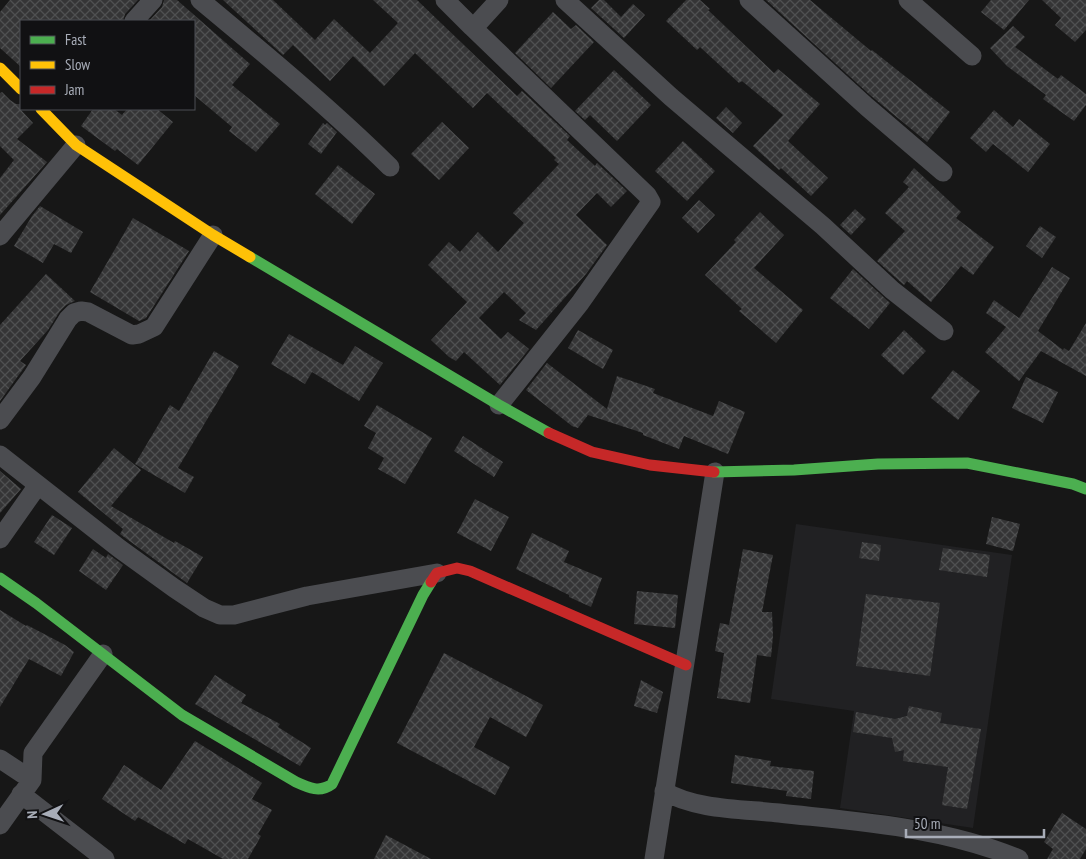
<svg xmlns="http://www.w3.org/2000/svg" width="1086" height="859" font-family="'PT Sans Narrow',sans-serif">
<defs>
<pattern id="building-cross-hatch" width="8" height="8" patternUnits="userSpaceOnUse" patternTransform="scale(1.25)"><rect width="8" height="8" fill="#353536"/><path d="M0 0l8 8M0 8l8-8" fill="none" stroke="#4f5051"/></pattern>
</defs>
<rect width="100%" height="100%" fill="#171717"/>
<path fill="#212123" d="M796,524L1012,555L973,828L840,808L854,711L771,699Z"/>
<path fill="url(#building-cross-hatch)" d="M10,0H138L125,14L123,21H21V67L0,48V12Z
M164,0H177L250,64L232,85L280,124L256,152L229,131L232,127L194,95V21H149L162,7Z
M223,0H273L315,40L334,19L370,53L398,23L373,0H417L517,96L522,91L570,136L567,140L595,166L597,163L627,191L611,207L597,193L576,215L607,245L586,274L536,330L519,320L526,313L504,292L479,318L501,339L508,332L529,349L500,385L464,352L456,361L449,357L431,340L467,302L428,265L449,242L460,252L478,232L498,252L524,223L513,213L559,164L554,160L556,158L487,93L473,108L415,53L384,86L353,56L330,81L293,45L283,55Z
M599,0H604L621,17L633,4L645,15L624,38L591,8Z
M686,0H700L710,9L708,10L774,73L778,69L820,104L788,141L828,178L811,196L781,168L779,170L753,146L783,115L742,81L739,83L700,47L697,50L666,21Z
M766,0H810L871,51L872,50L950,112L927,142L870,95Z
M991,0H1029L1004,30L981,12Z
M1042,0H1086V30L1075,42L1055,25L1061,18Z
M553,12L571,29L576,25L594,42L551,88L515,53Z
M1013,26L1025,37L1015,47L1058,79L1061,75L1086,94V105L1074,121L1043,99L1046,95L1007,66L990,48Z
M614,70L651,105L617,141L590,115L585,120L575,111Z
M2,92L10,100L16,104H21V110L33,123L17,139L47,162L0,215V178L14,160L0,146V93Z
M726,107L742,123L733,133L716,118Z
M93,109H114L122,115L127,109H157L173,122L138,165L117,149L115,151L81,126Z
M994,110L1013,127L1019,119L1050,144L1028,172L993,144L986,152L970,138Z
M442,122L469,148L439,180L411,154Z
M323,123L325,125L327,123L337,132L321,154L308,144Z
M683,141L715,171L687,201L655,171Z
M338,165L375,194L352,224L315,194Z
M914,168L961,212L956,218L994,247L973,275L961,266L931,302L907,281L904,285L877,261L905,231L885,213L909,187L903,182Z
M699,200L715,215L698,233L682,218Z
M40,206L83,232L71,253L54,244L43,263L14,246L32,216Z
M855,209L866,219L851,235L840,225Z
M760,212L784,235L754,268L803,310L776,343L739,311L742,309L705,275L736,242L734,240Z
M133,218L189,251L146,318L139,321L90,292Z
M1040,226L1056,237L1042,258L1026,246Z
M1052,267L1070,278L1038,331L1063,350L1064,348L1069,351L1086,323V376L1041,351L1019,381L985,352L1006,327L986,313L994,300L1019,318Z
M853,269L890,303L869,329L830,298Z
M46,274L75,301L66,305L60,311L48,330L20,361L26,365L0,401V325Z
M578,330L613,350L603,369L568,348Z
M904,330L926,351L903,375L881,355Z
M289,334L343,365L355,346L383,363L359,401L312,372L305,384L271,364Z
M214,351L239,366L178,468L194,477L185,493L135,464L170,405L179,411Z
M547,363L607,409L617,376L655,389L653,393L713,416L719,401L745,412L728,454L684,436L679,449L643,435V433L588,415L578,428L572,426L526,390Z
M953,370L980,391L958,420L931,398Z
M1026,377L1058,392L1043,423L1012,408Z
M377,405L432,438L405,484L378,469L384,458L368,448L376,433L364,426Z
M463,436L503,462L494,477L454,451Z
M114,448L141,470L111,506L174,543L175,541L203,557L187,583L120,534L123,529L78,492Z
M0,471L21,489L0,513Z
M475,499L509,517L491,551L457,533Z
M52,515L72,528L54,555L34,542Z
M992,517L1020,524L1013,551L986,544Z
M532,533L569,551L564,562L602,578L591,607L569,597V595L516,569Z
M862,542L881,545L879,561L859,558Z
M943,548L990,555L987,577L939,570Z
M93,549L106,558L108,554L123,565L106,590L79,571Z
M743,549L773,555L762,612H772L773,636L771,657L757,655L750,703L717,698L724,653L715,651L720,623L729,625Z
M637,591L678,595L675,628L634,624Z
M866,594L940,603L930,676L856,666Z
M0,610L26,626L27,625L65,645L74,652L61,676L29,659L0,707Z
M444,653L543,705L526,737L490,717L474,747L510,767L495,795L397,743Z
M215,675L246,695L241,703L280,724L278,727L311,748L300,766L195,704Z
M641,680L663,692L657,713L634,706Z
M909,706L942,713L940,723L981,729L967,809L942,805L948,767L903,761L904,750L895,752L892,738L853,732L856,712L895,719L907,716Z
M195,741L262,783L252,799L272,810L258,834L261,836L248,859H223L188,839L185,844L138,817L135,821L102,799L124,765L161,790Z
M735,755L771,761L770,766L814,771L811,799L786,796L787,791L731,783Z
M1062,813L1086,829V849L1080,859H1047L1053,849L1044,842Z
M386,835L431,859H374Z"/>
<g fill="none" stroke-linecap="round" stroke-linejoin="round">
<path stroke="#4b4c50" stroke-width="19" d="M200,0C265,54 330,108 390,167
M445,0L472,27
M565,0L671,97L823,226L892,290L944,331
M749,0L867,107L943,172
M908,0L972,56
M134,21L153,0
M0,236L76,145
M499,405L580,303L651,202L647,195L472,27L479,22L499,0
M0,420L32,377L68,319L74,313L81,311L88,312L132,335L139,334L154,327L213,235
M0,455L120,549L174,588L204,608L220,615H234L307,596L437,573
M0,539L38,485
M0,759L32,780
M664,791C695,810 744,809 779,813C860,822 943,827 1019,859
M21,794L105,859
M0,825L32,780L33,753L103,654
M654,859L715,472"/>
<path stroke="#4caf50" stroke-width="11" d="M250,257L499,405L549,433
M714,472L794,470L878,464L967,463L1073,484L1086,489
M0,578L36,603L182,715L296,782C309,788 320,793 332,784L423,595L431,582"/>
<path stroke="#ffc107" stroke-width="11" d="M0,68L21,89
M41,109L76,145L213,235L250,257"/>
<path stroke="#c62828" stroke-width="11" d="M549,433L592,452L650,465L714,472
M431,582L437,573L457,568L470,571L686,665"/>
</g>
<rect x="20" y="20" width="175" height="90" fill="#111113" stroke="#4d4f55"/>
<rect x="30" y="36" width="25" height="8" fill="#4caf50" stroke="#4d4f55"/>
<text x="65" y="45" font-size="15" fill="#a8adb8">Fast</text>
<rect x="30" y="61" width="25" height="8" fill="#ffc107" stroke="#4d4f55"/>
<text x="65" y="70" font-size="15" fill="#a8adb8">Slow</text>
<rect x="30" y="86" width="25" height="8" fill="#c62828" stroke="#4d4f55"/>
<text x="65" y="95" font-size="15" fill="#a8adb8">Jam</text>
<g transform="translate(45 814) rotate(267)" stroke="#111113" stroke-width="4" paint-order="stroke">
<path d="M0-4L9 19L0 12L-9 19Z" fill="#a8adb8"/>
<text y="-8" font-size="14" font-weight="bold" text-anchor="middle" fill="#a8adb8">N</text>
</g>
<path d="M906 829v8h138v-8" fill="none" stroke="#a8adb8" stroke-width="2.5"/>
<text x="914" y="829" font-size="15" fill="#a8adb8" stroke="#111113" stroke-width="4" paint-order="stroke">50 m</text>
</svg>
